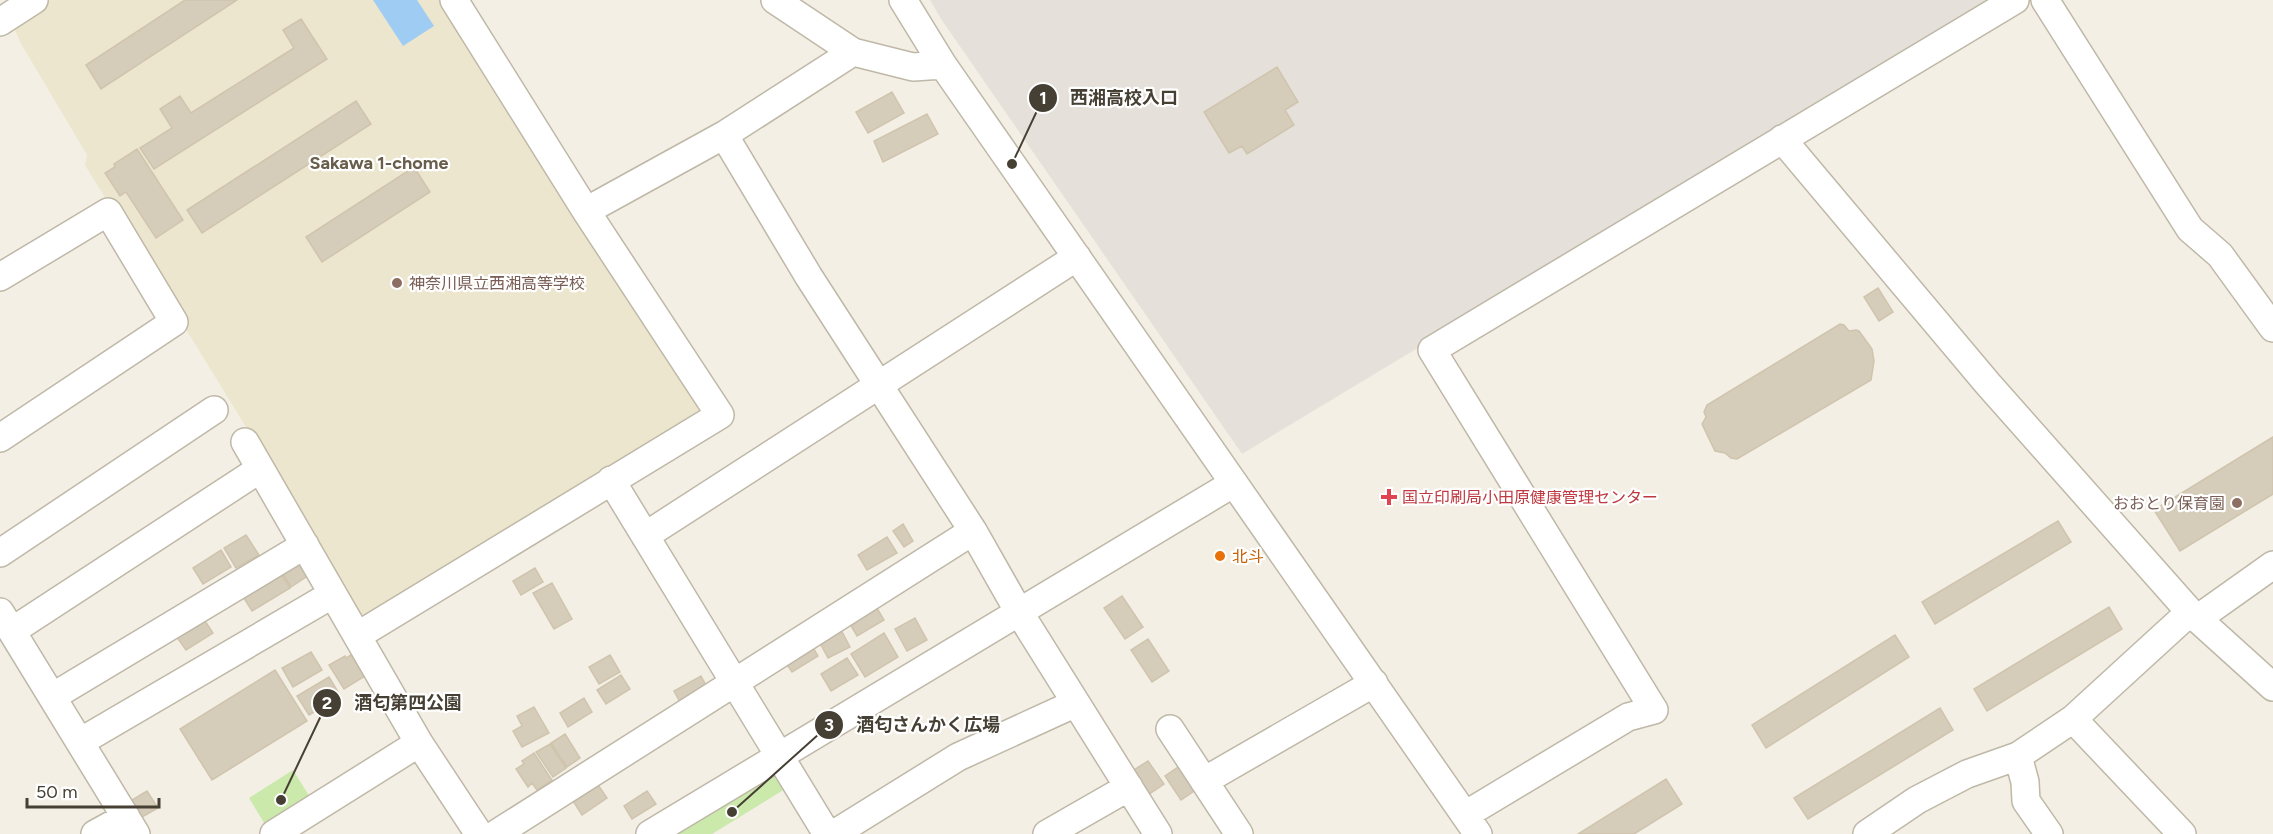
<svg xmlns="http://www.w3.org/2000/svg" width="2273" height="834" font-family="Figtree,'Noto Sans JP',sans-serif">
<rect width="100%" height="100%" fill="#f3efe5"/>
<path fill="#e5e1da" d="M930,0H1995L1242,454L941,19Z"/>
<path fill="#ede6ce" d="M49,0H450L713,407L365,628L257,445L85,165L87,155L20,42L12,23Z"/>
<path fill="#cae9ab" d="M293,770L313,802L269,831L249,798Z
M776,774L785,789L712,834H678Z"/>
<path fill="#9eccf3" d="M373,0H417L434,26L403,46Z"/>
<path fill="#d5ccba" stroke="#d0c4ad" stroke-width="1.5" d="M185,0H237L101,89L86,65Z
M301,19L327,59L154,169L140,148L172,128L160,109L180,96L191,113L294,48L283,30Z
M1277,67L1298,102L1285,110L1294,125L1247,154L1242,146L1229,153L1204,112Z
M892,92L904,113L868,133L856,112Z
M356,101L371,124L202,233L187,210Z
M927,114L938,134L883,162L874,141Z
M137,149L183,220L156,238L126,192L120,196L105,173L115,167L114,164Z
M414,167L430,192L322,262L306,237Z
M1878,288L1893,312L1879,321L1864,297Z
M1840,324L1844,325L1849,331L1856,330L1859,331L1872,349L1874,361L1871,380L1737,459L1731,458L1725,453L1715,451L1702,424L1706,417L1704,412L1707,405Z
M2273,437V494L2180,551L2154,510Z
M2058,521L2071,542L1935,624L1922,602Z
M903,524L913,541L904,547L893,531Z
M246,535L259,555L236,568L224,548Z
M887,537L897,553L867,570L858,555Z
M221,550L231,567L203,584L193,568Z
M300,559L309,575L291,587L281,571Z
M535,568L543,582L521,595L513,581Z
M280,572L290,588L252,611L242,595Z
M552,583L572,619L554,629L533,593Z
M1122,596L1143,627L1125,639L1104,608Z
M874,603L884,620L857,636L847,619Z
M2109,607L2122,629L1987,711L1974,689Z
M203,618L213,633L186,650L176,636Z
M915,618L927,640L907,651L895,629Z
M840,628L850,647L828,658L818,639Z
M884,633L898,657L865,677L851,654Z
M1895,635L1909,657L1766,748L1752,725Z
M808,639L818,656L792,672L781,656Z
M1148,639L1169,671L1152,682L1131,650Z
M311,652L322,670L293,687L282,668Z
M363,654L373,671L344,689L329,665L345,656L346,658L351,655L354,659Z
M610,655L620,672L599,684L589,667Z
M847,658L858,675L831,691L821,674Z
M275,670L307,721L212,780L180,729Z
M621,675L630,689L606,704L597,690Z
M701,676L708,689L681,704L674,691Z
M329,677L341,697L309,715L297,696Z
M584,698L592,712L568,727L560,713Z
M534,707L549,733L522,747L513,731L522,726L517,716Z
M1940,708L1953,730L1808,819L1794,798Z
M565,734L580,758L567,767L551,743Z
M550,744L566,768L553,777L536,752Z
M534,753L552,780L537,790L532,783L528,787L516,769L524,764L522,761Z
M1148,761L1164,784L1145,797L1129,773Z
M1184,763L1200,787L1181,800L1165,776Z
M594,779L607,798L582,815L568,793Z
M1666,779L1682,804L1634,834H1578Z
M147,791L158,808L142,817L132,800Z
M647,791L656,804L632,819L624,806Z"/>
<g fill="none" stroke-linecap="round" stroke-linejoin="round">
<defs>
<path id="minor" d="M454,0L586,211
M775,0L853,52L913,67L943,65
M903,0L943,65L1478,834
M2045,0L2190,229L2220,255L2273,328
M0,22L34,0
M724,135L809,277L973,531L1019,612L1158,834
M1782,139L1988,384L2190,612L2273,687
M0,277L108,212L174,322L0,438
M245,442L419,743
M611,480L827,834
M645,536L1077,257
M0,553L214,410
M0,612L136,834
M2197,619L2273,565
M12,631L260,469
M357,636L720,415L586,211L724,135L853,52
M52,697L305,545
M1654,710L1432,350L2015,0
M2073,719L2182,834
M1170,729L1239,834
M80,742L333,594
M2018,756L2025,782L2026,801L2049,834
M1204,781L1374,683
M1465,815L1628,717L1654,710
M95,834L126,817
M274,834L419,743L479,834
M496,834L973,531
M650,834L1234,483
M834,834L958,757L1076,703
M1047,834L1129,787
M1867,834L1917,800L1967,774L2018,756L2073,719L2190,612"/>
</defs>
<use href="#minor" stroke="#bfb8a7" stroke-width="30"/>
<use href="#minor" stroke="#fff" stroke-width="27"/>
</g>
<g fill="#8d6e63" stroke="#fff" stroke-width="2">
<circle cx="397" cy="283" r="6"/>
<circle cx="2237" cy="503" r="6"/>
</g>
<path fill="#e0444e" stroke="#fff" stroke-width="2" d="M1386 488h6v6h6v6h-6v6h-6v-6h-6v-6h6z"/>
<circle fill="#e8710a" stroke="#fff" stroke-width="2" cx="1220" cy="556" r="6"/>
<g text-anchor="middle" stroke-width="4.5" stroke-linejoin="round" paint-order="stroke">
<g font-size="16" fill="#785e54" stroke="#fff" text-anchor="start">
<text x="409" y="289">神奈川県立西湘高等学校</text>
<text x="2225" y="509" text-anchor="end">おおとり保育園</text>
</g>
<g font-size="16" fill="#be3a42" stroke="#fff" text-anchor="start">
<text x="1402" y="503">国立印刷局小田原健康管理センター</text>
</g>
<g font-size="16" fill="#c56008" stroke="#fff" text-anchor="start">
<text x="1232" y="562">北斗</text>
</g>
<g font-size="18" font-weight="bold" fill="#695e4b" stroke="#fff">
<text x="379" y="169">Sakawa 1-chome</text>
</g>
</g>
<path fill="none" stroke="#464034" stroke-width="2" d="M1012 164L1043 98M281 800L327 703M732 812L829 725"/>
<g fill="#464034" stroke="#fff" stroke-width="2">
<circle cx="1012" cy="164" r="6"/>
<circle cx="281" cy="800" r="6"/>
<circle cx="732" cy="812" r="6"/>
<circle cx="1043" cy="98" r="15"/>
<circle cx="327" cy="703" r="15"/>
<circle cx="829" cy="725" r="15"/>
</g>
<g font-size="18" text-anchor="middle" font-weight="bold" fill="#fff">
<text x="1043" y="104">1</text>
<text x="327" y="709">2</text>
<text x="829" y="731">3</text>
</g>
<g font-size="18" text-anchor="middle" font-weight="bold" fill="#464034" stroke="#fff" stroke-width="4.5" stroke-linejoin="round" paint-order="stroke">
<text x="1124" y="104">西湘高校入口</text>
<text x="408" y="709">酒匂第四公園</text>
<text x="928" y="731">酒匂さんかく広場</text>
</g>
<path d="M27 798v9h132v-9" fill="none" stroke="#464034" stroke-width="3"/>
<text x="36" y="798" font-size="18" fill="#464034" stroke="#ffffff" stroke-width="4.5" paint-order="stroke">50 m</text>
</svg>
